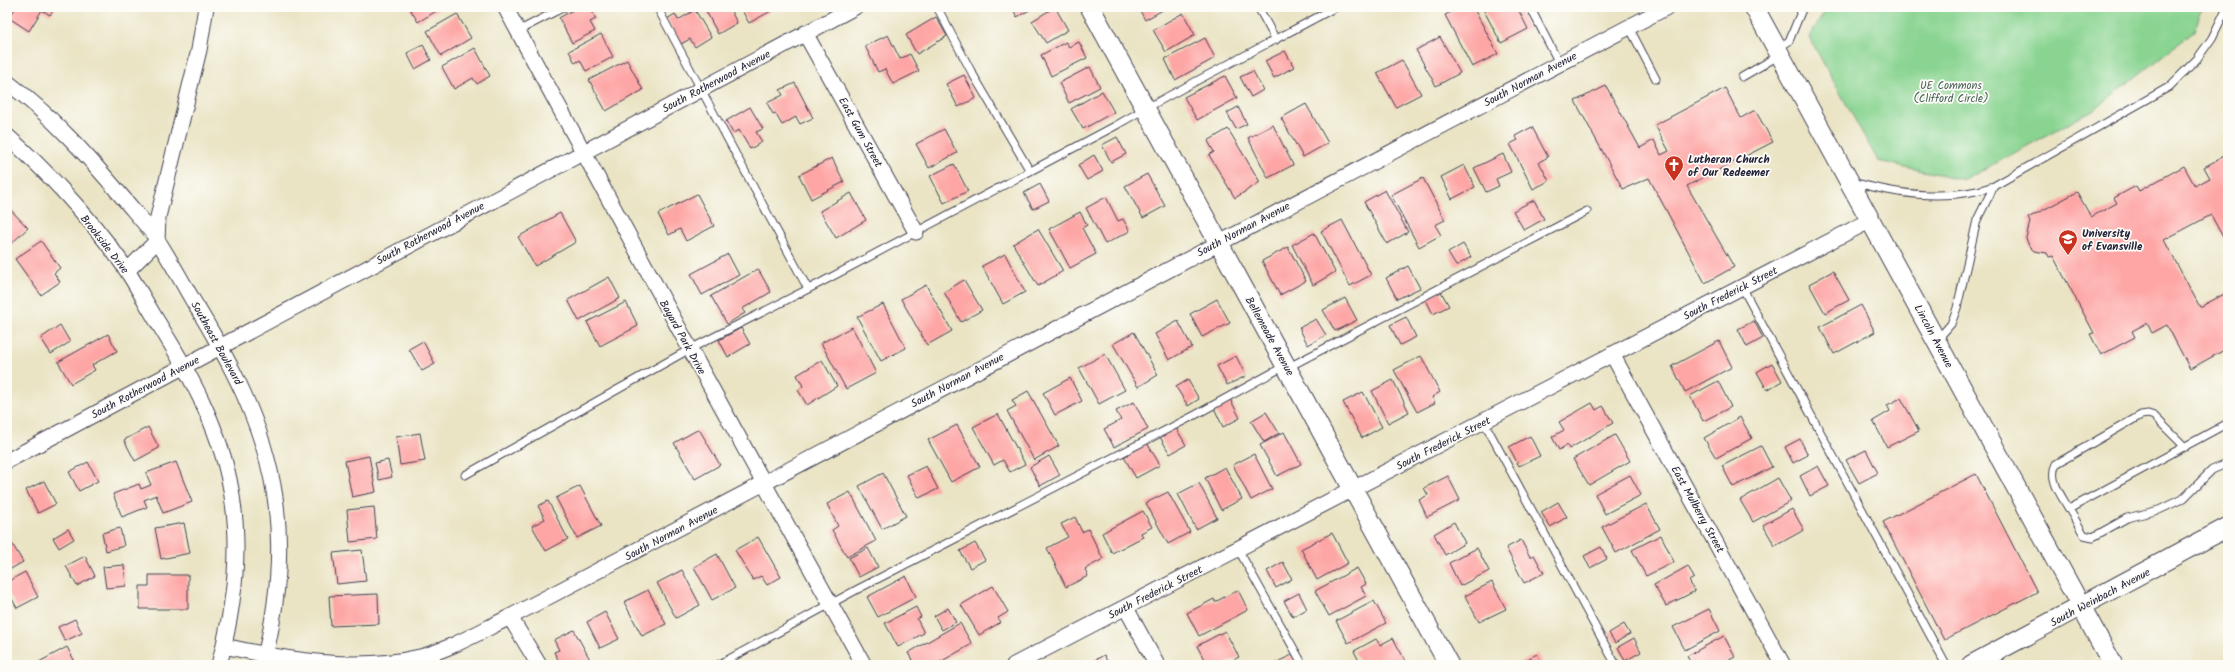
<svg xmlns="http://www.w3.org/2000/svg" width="2235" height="672" font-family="Kalam,sans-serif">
<rect width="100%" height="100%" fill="#fdfcf7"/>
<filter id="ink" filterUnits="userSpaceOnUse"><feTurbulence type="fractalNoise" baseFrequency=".025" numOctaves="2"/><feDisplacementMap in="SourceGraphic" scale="8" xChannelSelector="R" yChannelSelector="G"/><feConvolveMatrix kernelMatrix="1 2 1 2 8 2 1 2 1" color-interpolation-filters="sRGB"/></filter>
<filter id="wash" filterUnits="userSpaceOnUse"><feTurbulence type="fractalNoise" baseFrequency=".012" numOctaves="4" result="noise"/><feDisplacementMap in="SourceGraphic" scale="16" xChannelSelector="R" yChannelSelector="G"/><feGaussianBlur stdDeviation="0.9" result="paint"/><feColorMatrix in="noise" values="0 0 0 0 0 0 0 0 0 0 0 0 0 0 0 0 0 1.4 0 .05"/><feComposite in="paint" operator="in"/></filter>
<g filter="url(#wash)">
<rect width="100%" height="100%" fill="#eae4c5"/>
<path fill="#89d491" stroke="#567b66" d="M1828,7H2202L2195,30L2095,109L1965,180L1878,161L1809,37Z"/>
<g id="blocks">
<path fill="#fda6a5" d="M16,7H56L50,15L42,10L29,31L9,18Z
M413,7H443L418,22L410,9Z
M578,7H590L596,19L590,22L595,31L572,43L559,18Z
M704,7H729L737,23L718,34Z
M740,7H769L771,11L749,23Z
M1012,7H1035L1017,17Z
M1055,7L1068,30L1046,43L1032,21Z
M1138,7H1168L1145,20Z
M1461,7H1473L1498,54L1472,67L1445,15Z
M1482,7H1517L1528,29L1501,43Z
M695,10L711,37L695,47L690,39L681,44L667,19L675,14L678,20Z
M1183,13L1195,35L1166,52L1153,30Z
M457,14L471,38L441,56L427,31Z
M936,17L947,36L917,54L906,35Z
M601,34L613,57L586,71L580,60L575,63L569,51Z
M888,35L900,59L910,54L919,71L893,84L885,69L878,72L865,46Z
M1440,37L1460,73L1436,86L1416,50Z
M1205,38L1215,58L1175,80L1165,59Z
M1066,42L1069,47L1079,42L1087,58L1051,76L1041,55Z
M423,45L431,60L415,69L407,53Z
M475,48L490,76L477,84L473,78L454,89L442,67Z
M1285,51L1294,67L1274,78L1265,61Z
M627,60L643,90L606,111L589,80Z
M1402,60L1421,94L1396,107L1377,73Z
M1090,67L1100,87L1069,103L1059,83Z
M1253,71L1263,90L1251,97L1240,77Z
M964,75L976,98L958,107L946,84Z
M1225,76L1237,98L1197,120L1184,97Z
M795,83L813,118L800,124L796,117L782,125L775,113L773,114L767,103L783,95L780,90Z
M1606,86L1640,148L1654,140L1661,155L1669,151L1655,125L1725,88L1741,118L1755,110L1773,142L1687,186L1734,267L1705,283L1649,178L1623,189L1575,101Z
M1102,91L1114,112L1083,129L1071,109Z
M1306,104L1328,143L1303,157L1281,118Z
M750,107L763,129L756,132L762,142L750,149L739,130L733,133L726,121Z
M1238,107L1247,124L1236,129L1227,113Z
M1273,125L1293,165L1268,178L1248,138Z
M1532,127L1548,157L1539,162L1549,181L1533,189L1510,144L1518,140L1515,136Z
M944,129L957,153L929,168L916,144Z
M1228,129L1260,182L1235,198L1209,155L1214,152L1208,141Z
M1117,137L1126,154L1111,162L1102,145Z
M1503,154L1511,172L1496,179L1499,186L1486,192L1474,168Z
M2228,154V236L2224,239L2211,215L2164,240L2200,307L2228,292V348L2190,369L2167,325L2152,333L2147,323L2132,331L2135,337L2101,355L2090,334L2094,333L2053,256L2049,257L2047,253L2034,251L2029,246L2026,238L2030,222L2028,218L2077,192L2091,217L2117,203L2114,198L2136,186L2139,191L2184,166L2195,186L2210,178L2204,167Z
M1094,155L1103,171L1087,180L1078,165Z
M832,158L844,182L811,199L799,175Z
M954,164L968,191L944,203L930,176Z
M1464,165L1475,187L1452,199L1441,177Z
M1147,174L1165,206L1143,218L1125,186Z
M1423,178L1445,220L1435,225L1441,235L1419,247L1391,195Z
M1040,184L1049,201L1033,209L1024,193Z
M1385,190L1408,232L1387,244L1364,202Z
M851,193L866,220L836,238L820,211Z
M697,194L714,226L686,241L680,229L669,235L658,214Z
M1106,197L1118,221L1123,219L1130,231L1105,244L1086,208Z
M1534,200L1544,219L1524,230L1513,211Z
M7,206L28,228L11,244L7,239Z
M1080,212L1087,225L1082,228L1096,254L1070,268L1049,229Z
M560,213L576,242L535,266L518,237Z
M1342,220L1371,275L1350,286L1321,231Z
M1038,229L1063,271L1038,286L1013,244Z
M1314,233L1335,272L1313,285L1292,245Z
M41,241L60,268L54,273L60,282L41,295L15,259Z
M1463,244L1471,257L1456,266L1448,253Z
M1288,247L1306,281L1280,295L1262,261Z
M728,254L739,275L702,295L691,274Z
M1005,254L1025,292L1003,304L982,266Z
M1408,266L1420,288L1397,299L1386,278Z
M758,269L771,292L742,309L745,313L727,324L711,296Z
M1833,271L1849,300L1825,313L1809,284Z
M609,277L620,298L579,321L568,300Z
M964,280L982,310L961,322L944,292Z
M926,285L952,331L927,345L901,299Z
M1440,290L1449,306L1433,314L1425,298Z
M1345,298L1357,320L1335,331L1323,310Z
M1217,299L1230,323L1202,337L1190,314Z
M626,302L638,326L600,346L587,322Z
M883,304L906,348L881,361L857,317Z
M1861,305L1875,332L1834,354L1820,327Z
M1406,317L1416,337L1400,345L1390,325Z
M1316,319L1326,335L1308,345L1299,328Z
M1178,321L1192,347L1169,360L1155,334Z
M1754,321L1763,338L1747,347L1738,329Z
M60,325L70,342L51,354L41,338Z
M852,327L876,373L846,389L821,343Z
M741,328L750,344L728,357L719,340Z
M1134,332L1158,375L1138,387L1113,344Z
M108,334L117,351L92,365L95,370L71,384L58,362Z
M423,341L435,364L422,371L409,349Z
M1719,341L1732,367L1685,392L1672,366Z
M1105,354L1125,390L1099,404L1079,368Z
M1236,356L1246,376L1227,385L1217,366Z
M1421,356L1440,392L1432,397L1435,403L1417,412L1394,370Z
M822,360L837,386L807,405L798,390L803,386L797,375Z
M1772,363L1782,381L1767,390L1757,372Z
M1070,378L1082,401L1055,415L1043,393Z
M1188,380L1199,399L1188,406L1176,387Z
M1393,380L1409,412L1388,423L1372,391Z
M1718,381L1731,407L1703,421L1690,396Z
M1028,391L1059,446L1034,460L1007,411L1016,406L1012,400Z
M1363,392L1382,427L1362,438L1343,402Z
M1901,398L1919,431L1887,447L1873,421L1890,411L1887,405Z
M1230,399L1240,418L1223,427L1214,408Z
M1134,402L1148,429L1114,447L1104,429L1121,420L1116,411Z
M1592,403L1596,410L1603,406L1613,423L1569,449L1567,445L1559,450L1552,437L1564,430L1559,422Z
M1266,412L1279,433L1264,442L1251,421Z
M998,414L1025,464L1010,472L1003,460L994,465L973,427Z
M1740,417L1752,438L1716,458L1704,438Z
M957,425L980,467L951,482L928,440Z
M148,427L159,448L135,461L124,440Z
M1176,428L1186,445L1170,454L1160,437Z
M699,429L720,465L695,479L674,443Z
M1284,432L1301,464L1277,476L1260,445Z
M420,433L425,461L400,465L396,437Z
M1615,435L1630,461L1589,485L1573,459Z
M1530,436L1540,456L1519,466L1509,447Z
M1800,439L1808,455L1793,463L1785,447Z
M1147,443L1160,465L1136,478L1124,457Z
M1761,446L1772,467L1733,487L1722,466Z
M1866,450L1878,473L1859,483L1846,460Z
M1254,454L1272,489L1251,500L1233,465Z
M369,456L376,492L352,497L345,461Z
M1049,456L1060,475L1040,486L1030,467Z
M388,460L392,477L379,480L375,463Z
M88,462L98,481L79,491L69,472Z
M176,462L192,502L163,513L156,495L144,500L147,507L122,517L113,494L139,484L141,489L151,485L146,473Z
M926,466L938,489L919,498L907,475Z
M1818,466L1829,486L1810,496L1800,476Z
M1225,467L1242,499L1221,510L1205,478Z
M883,473L906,516L882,529L859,486Z
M1976,474L2037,592L1944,640L1883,522Z
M1630,475L1641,495L1605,514L1595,494Z
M1448,476L1460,500L1427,517L1419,500L1428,495L1424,488Z
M1778,478L1791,501L1753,522L1740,500Z
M44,481L56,504L38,513L26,490Z
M1199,483L1217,518L1196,529L1178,494Z
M580,486L601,526L577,538L556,498Z
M850,492L876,541L847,557L832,530L838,526L827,504Z
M1168,492L1190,532L1168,544L1146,503Z
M548,501L568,539L546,551L532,526L545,519L538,506Z
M1558,502L1567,517L1550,527L1541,512Z
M1646,504L1660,529L1616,553L1602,527Z
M374,507L377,539L350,542L347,510Z
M1792,509L1804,530L1775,546L1763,525Z
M1143,511L1152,527L1141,533L1143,537L1112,553L1102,533Z
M1075,517L1082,532L1088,529L1103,559L1085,569L1088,576L1066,587L1047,548L1068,537L1061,524Z
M1454,522L1465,543L1445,555L1434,534Z
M184,523L190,553L161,559L155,528Z
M120,528L124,546L106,551L102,533Z
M68,529L74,539L59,548L53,538Z
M1332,533L1348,563L1317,580L1301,549Z
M7,535L23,562L7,571Z
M1661,535L1674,562L1646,576L1632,550Z
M758,537L781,577L767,585L761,576L753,580L735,550Z
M1521,540L1530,557L1534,555L1544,573L1524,583L1506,548Z
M975,543L985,560L970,568L960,551Z
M1601,547L1607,559L1590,568L1584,556Z
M868,548L878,567L859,577L849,558Z
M1477,548L1489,571L1460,586L1449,563Z
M362,550L366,581L337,584L333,553Z
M717,554L735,588L712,600L694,567Z
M85,556L95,576L77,586L66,566Z
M1283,562L1292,579L1276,588L1267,571Z
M124,565L126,586L106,588L103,567Z
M1688,566L1694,578L1689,581L1695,591L1666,606L1654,585Z
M1357,568L1366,584L1361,587L1366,596L1329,616L1315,591Z
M682,570L700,605L676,618L657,583Z
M25,572L38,597L17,608L7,590V582Z
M149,575H188V609H140V586H149Z
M906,576L916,597L878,617L867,597Z
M1492,582L1506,609L1479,622L1465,596Z
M993,586L1008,612L998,618L1001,622L979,635L961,605Z
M648,590L666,624L642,636L624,602Z
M1238,590L1248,610L1199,636L1187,613L1214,599L1215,602Z
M1299,593L1307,609L1293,617L1284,601Z
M378,594L379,624L331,626L329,596Z
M1374,601L1386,623L1348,643L1336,621Z
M916,607L921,617L917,619L924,633L898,647L885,623Z
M948,608L956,622L942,630L934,616Z
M1709,609L1720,631L1685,650L1673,627Z
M605,612L619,639L600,648L587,622Z
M75,619L82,633L65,641L58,627Z
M960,623L972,644L935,665H915L908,653Z
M1624,624L1630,634L1615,643L1609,633Z
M574,630L593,665H561L554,652L559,650L554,640Z
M1225,631L1239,657L1224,665H1207L1197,646Z
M1724,636L1735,657L1720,665H1692L1687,656Z
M1393,638L1406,662L1400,665H1361L1354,651L1376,639L1380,645Z
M1634,638L1641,652L1625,661L1618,647Z
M67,647L74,660L69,663L70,665H41L39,662Z
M1537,654L1543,665H1516Z
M1104,655L1109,665H1086Z
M1292,655L1298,665H1276L1275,663Z"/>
</g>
</g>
<g filter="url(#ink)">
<use href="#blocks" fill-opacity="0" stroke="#403f50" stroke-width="1"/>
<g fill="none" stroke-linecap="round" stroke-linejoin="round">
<defs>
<path id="service" d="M657,7L808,289
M937,7L971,71L1030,171
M1258,7L1276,40
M1530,7L1559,63
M1629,27L1656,79
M518,31L564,7
M1777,49L1789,41L1803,7
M1742,77L1780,55
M1853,182C1899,195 1949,202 1994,186
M1742,287L1946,665
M1937,340L1951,324L1957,308L1977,220L1994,186L2169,87L2197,59L2212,38L2227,7
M1484,422L1616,665
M2228,423L2069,509L2084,535L2093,537L2127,518L2159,510L2184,498L2212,470L2228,463
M465,475L690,349L820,283L1115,126C1187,84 1263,47 1336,7
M2069,509C2061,495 2048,479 2056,464L2141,415L2148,414L2154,416L2185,447
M1238,549L1303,665
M718,665L858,589L1197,414L1281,368H1287L1587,211
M2224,665L2228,663"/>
<path id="minor" d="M505,7L690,349L864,665
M805,33L916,232
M7,82C51,115 89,157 124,199C134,211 145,223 154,235C168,256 180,278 192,299C230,361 264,424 275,497C283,552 277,610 263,664
M7,136C45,169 90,218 119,259C133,278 144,300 157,321C192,377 225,437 233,503C241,558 233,612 219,665
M127,271L157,241L158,217L199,50L206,7
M1612,354L1783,665
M7,461L855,7
M1126,608L1157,665
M510,617L539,665
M224,646C286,660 357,672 420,657C451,649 481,631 510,617L1667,7
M1014,665L1871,220"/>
<path id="tertiary" d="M1090,7L1449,665
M1754,7L2113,665
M1971,665L2228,527"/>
</defs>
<use href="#service" stroke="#403f50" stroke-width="9"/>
<use href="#minor" stroke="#403f50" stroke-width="17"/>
<use href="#tertiary" stroke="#403f50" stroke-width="21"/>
<use href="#service" stroke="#fff" stroke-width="7"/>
<use href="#minor" stroke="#fff" stroke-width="15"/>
<use href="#tertiary" stroke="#fff" stroke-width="19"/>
</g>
</g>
<defs>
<symbol id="church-pin" viewBox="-11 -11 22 30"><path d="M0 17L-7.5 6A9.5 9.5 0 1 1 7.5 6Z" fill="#c8321e" stroke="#fdfcf7"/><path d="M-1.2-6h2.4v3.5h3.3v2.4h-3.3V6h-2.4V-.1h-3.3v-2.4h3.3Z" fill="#fff"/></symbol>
<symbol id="university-pin" viewBox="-11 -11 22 30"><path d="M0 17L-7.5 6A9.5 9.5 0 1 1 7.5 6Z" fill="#c8321e" stroke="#fdfcf7"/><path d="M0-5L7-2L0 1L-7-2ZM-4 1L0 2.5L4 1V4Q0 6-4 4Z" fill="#fff"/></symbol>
</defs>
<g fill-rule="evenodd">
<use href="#church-pin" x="1663" y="154" width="22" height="30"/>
<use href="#university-pin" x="2057" y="228" width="22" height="30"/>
</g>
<g text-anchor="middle" stroke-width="3.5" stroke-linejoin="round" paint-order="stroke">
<g font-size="11" fill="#22223b" stroke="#fdfcf7">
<text transform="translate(1530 79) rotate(-28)" y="4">South Norman Avenue</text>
<text transform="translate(716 81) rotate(-28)" y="4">South Rotherwood Avenue</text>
<text transform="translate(861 132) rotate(61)" y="4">East Gum Street</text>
<text transform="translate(1243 229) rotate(-28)" y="4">South Norman Avenue</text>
<text transform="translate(430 233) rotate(-28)" y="4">South Rotherwood Avenue</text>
<text transform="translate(105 244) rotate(52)" y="4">Brookside Drive</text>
<text transform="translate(1730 293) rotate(-27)" y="4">South Frederick Street</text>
<text transform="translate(1270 336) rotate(61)" y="4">Bellemeade Avenue</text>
<text transform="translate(1934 336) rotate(62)" y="4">Lincoln Avenue</text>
<text transform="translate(683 337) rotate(61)" y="4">Bayard Park Drive</text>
<text transform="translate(217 343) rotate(61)" y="4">Southeast Boulevard</text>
<text transform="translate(957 380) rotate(-28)" y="4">South Norman Avenue</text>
<text transform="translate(145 387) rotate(-28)" y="4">South Rotherwood Avenue</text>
<text transform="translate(1443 443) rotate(-27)" y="4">South Frederick Street</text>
<text transform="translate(1698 509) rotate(61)" y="4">East Mulberry Street</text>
<text transform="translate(671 533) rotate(-28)" y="4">South Norman Avenue</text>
<text transform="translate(1155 592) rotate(-27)" y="4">South Frederick Street</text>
<text transform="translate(2100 597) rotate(-28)" y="4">South Weinbach Avenue</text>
</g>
<g font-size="11" fill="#466059" stroke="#fdfcf7">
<text x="1951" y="89">UE Commons<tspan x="1951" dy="13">(Clifford Circle)</tspan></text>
</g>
<g font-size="11" font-weight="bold" fill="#22223b" stroke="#fdfcf7" text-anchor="start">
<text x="1688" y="163">Lutheran Church<tspan x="1688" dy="13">of Our Redeemer</tspan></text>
<text x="2082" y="237">University<tspan x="2082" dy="13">of Evansville</tspan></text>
</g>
</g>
<rect width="2235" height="672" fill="none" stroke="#fdfcf7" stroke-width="24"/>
</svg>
